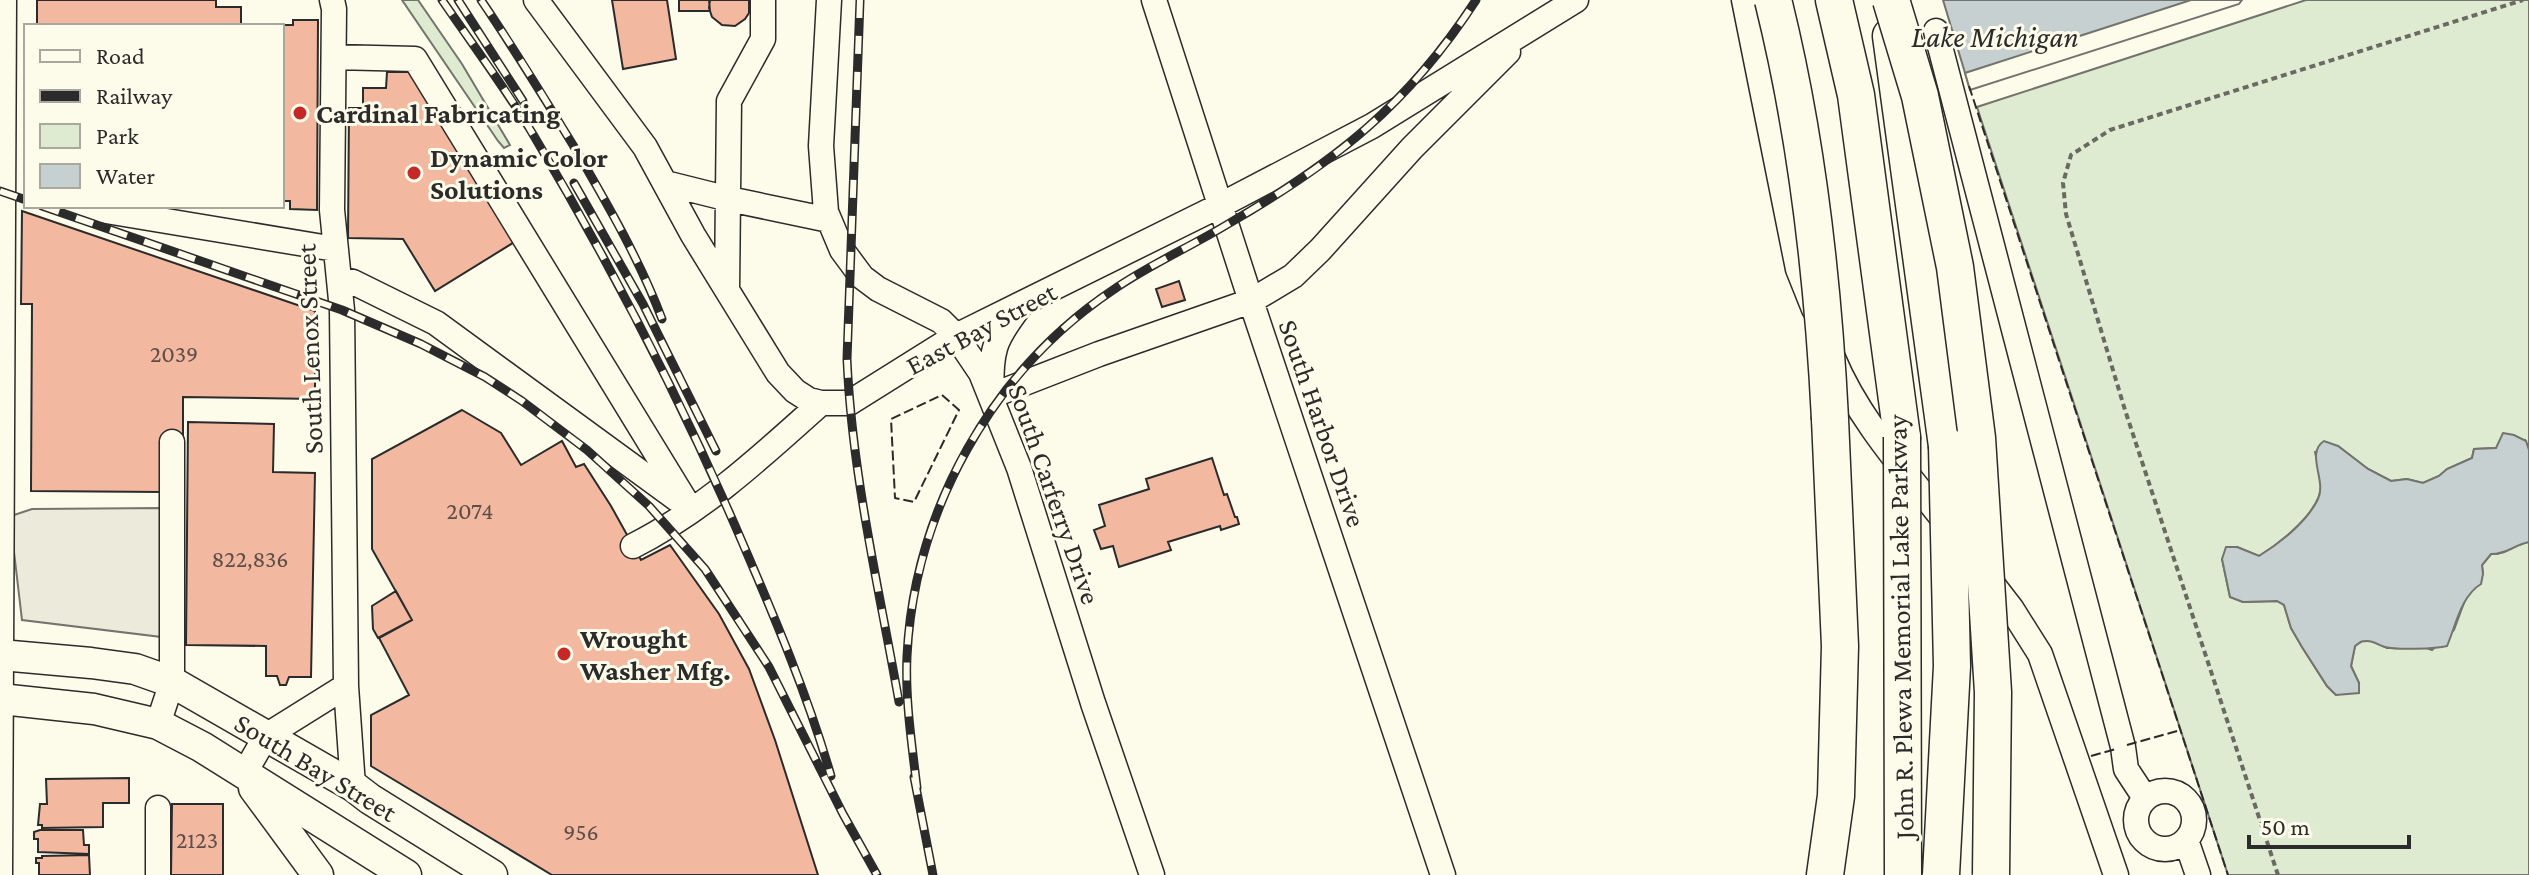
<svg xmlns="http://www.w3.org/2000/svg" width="2529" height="875" font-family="'Crimson Pro',serif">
<rect width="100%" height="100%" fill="#fdfbea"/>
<path fill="#deebd1" stroke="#74746e" stroke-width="2" d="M402,0H418L462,64L510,145L504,148L498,141Z
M2306,0H2529V450L2525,440L2496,448L2474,449L2472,458L2447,469L2439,476L2423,483L2407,479L2391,481L2368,469L2338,446L2315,452C2317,462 2321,474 2321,484C2322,511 2280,543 2259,556L2237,547L2222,559L2230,597L2243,602L2277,601L2284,605L2291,628L2302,647L2327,686L2336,695L2359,683L2351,666L2355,646L2362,641H2372L2387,648L2424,647L2432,650L2454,630L2465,600L2483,574L2482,565L2491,554C2508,554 2513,545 2529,542V875H2228L1977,107Z"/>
<path fill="#eceadb" stroke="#74746e" stroke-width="2" d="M162,508V637L22,620L14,552V515L32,509Z"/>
<path fill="#c7d0d0" stroke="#74746e" stroke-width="2" d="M1943,0H2238L1969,86Z
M2503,433L2514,435L2526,441L2529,450V542C2513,545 2508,554 2491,554L2482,565L2483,574L2481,584C2461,596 2456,625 2447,646C2436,649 2396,650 2385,647C2378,645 2374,641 2367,641C2360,641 2361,642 2355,646L2351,666L2359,683V693L2336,695L2327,686L2302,647L2291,628L2284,605L2277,601L2243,602L2230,597L2222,559L2226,547H2237L2259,556C2280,543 2307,522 2318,499C2327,481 2305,453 2324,441L2338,446L2368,469L2391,481L2407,479L2423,483L2439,476L2447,469L2472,458L2474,449L2496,448Z"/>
<path fill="#fdfbea" stroke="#74746e" stroke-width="2" d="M2191,0H2242L2239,4L1970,90L1965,73Z"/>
<path fill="#f2b8a0" stroke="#2b2b2b" stroke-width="2" d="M37,0H216V7H241V25H293V20H318L317,210L290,209V201H282V26H37Z
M612,0H667L676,59L623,69Z
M679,0H709L710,11H679Z
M710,0H749V13L745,19L735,26L722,25L712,17L709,8Z
M387,72H413L521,238L435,291L403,239L348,238L349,108H363V88H386Z
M22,211L315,311V399L183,397V436H162L161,492L31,491L32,304H21Z
M1179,281L1185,300L1162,307L1156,289Z
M462,410L501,433L521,465L562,441L576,467L584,464L611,506L641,560L670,545L719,614L749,669L775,740L818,875H552L371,766V715L409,695L379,638L412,620L372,549V459Z
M188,422L274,424L273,472L315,473L311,677H289L286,685H280L277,676H266V646L186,645Z
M1212,458L1224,495L1227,494L1235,517H1237L1239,524L1221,530L1220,526L1168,542L1171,550L1119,567L1113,546L1101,549L1094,530L1105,526L1099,505L1149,489L1146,479Z
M396,591L412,620L378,638L373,629L372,606Z
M129,778V803H103V827L42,828V825H38L40,804H47L46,779Z
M172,804H223V875H171Z
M40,830H83L84,845H89V854L38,852V839H34V832Z
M89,855L90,875H39V863H36V858H42V856Z"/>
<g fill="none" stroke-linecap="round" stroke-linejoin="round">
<defs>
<path id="minor" d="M332,0L334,9L332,210L342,310L346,686L353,786
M536,0L645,147L693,235L778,373L795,391L809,400L821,403H849L956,336L1221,205L1372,126L1576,0
M829,0L821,146L826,212L842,250L862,277L878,289L941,321L956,336L981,373L1019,468L1093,703L1152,875
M1154,0L1251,301L1443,875
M1744,0L1798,269L1814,309
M1936,31L2123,747L2126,769L2145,798
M334,57L415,59L691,510
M665,183L729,199L829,220
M76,206L335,249
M339,279L353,282L436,323L677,499
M727,290L729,101L763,39V0
M1020,306C991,344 992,350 991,396L1099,354L1251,301L1293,276L1320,250L1412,148L1508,52
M1833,358C1859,421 1909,475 1950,528
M633,546C704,510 762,456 821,403
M1987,577L2011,608L2040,654L2116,875
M158,724L172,682V442
M244,774L266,736L346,686
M2136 820a29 29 0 1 1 58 0a29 29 0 1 1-58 0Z
M2186,840L2198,875
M0,875L4,0
M158,875V808"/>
<path id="major" d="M0,655L91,663L135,669L172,682L353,786L370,799L492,875
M0,699L94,709L158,724L202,747L406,875
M254,788L318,875"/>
<path id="highway" d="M1834,0L1856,95L1902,437
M1891,36L1947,446
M1825,875L1836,796L1840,646L1830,419"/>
</defs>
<use href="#minor" stroke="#2b2b2b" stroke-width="27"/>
<use href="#major" stroke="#2b2b2b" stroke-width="33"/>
<use href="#highway" stroke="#2b2b2b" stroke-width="39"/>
<path stroke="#6a6964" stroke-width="4" stroke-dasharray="6 4" stroke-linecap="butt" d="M2278,875L2125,410L2066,214L2063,183L2071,155L2110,130L2523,0"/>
<use href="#minor" stroke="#fdfbea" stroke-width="24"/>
<use href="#major" stroke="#fdfbea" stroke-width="30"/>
<use href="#highway" stroke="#fdfbea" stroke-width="36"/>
<defs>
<path id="rail" d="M442,0C473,45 506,89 534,136C612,267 683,404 743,544C776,621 808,696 831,776
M458,0L523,101
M481,0C513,47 543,96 573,145C606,202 639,258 662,319
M860,0L847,359C852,475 879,588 899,702
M574,183L643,304L716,451
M0,191L26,200
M42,206L342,310L421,344L485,377L522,401L587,450L649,506L705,569L769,667L843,814L877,875
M914,777L933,875
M917,788C912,745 905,700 907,656C914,511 992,371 1113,290C1149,265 1190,247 1228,224C1335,162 1408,105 1476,0"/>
</defs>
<use href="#rail" stroke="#2b2b2b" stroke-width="9"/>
<use href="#rail" stroke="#fdfbea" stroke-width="6" stroke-dasharray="18" stroke-linecap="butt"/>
<defs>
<path id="highway-bridge" d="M1773,0C1807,136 1823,279 1830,419
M1891,0L1920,96L1955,267L1977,438L1993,692L1991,875
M1902,437L1903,875
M1941,875L1952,666L1947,446"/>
</defs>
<use href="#highway-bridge" stroke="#2b2b2b" stroke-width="39" stroke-linecap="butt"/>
<use href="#highway-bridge" stroke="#fdfbea" stroke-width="36"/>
<path stroke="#2b2b2b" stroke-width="2" stroke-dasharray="10 4" stroke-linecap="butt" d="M1969,86L2228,875
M942,395L959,410L914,502L895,498L891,419Z
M2127,745L2181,730
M2091,756L2116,749"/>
</g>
<g fill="#c62828" stroke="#fdfbea" stroke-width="3">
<circle cx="300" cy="113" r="8"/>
<circle cx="414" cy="173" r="8"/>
<circle cx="564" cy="654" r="8"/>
</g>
<g text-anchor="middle" stroke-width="6" stroke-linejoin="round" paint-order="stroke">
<g font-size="24" fill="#5d4e48">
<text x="174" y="362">2039</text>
<text x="470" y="519">2074</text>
<text x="250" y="567">822,836</text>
<text x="581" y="840">956</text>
<text x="197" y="848">2123</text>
</g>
<g font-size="28" font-weight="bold" fill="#2b2b2b" stroke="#fdfbea" text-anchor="start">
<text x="316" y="123">Cardinal Fabricating</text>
<text x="430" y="167">Dynamic Color<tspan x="430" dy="32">Solutions</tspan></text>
<text x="580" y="648">Wrought<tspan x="580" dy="32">Washer Mfg.</tspan></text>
</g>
<g font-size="28" fill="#2b2b2b" stroke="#fdfbea">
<text transform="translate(981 328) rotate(-28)" y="10">East Bay Street</text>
<text transform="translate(309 349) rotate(-92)" y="10">South Lenox Street</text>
<text transform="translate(1323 423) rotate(71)" y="10">South Harbor Drive</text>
<text transform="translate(1055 494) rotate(71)" y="10">South Carferry Drive</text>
<text transform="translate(1900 627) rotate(-91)" y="10">John R. Plewa Memorial Lake Parkway</text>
<text transform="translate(316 767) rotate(31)" y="10">South Bay Street</text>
</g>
<g font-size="30" font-style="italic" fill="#2b2b2b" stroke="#fdfbea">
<text x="1995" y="47">Lake Michigan</text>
</g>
</g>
<rect x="24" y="24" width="260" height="184" fill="#fdfbea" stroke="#a9a89e" stroke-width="2"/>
<rect x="40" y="50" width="40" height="12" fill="#fdfbea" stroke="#a9a89e" stroke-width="2"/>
<text x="96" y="64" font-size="24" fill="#2b2b2b">Road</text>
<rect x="40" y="90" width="40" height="12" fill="#2b2b2b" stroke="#a9a89e" stroke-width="2"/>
<text x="96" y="104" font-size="24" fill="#2b2b2b">Railway</text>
<rect x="40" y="124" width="40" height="24" fill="#deebd1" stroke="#a9a89e" stroke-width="2"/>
<text x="96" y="144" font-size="24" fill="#2b2b2b">Park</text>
<rect x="40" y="164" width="40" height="24" fill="#c7d0d0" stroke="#a9a89e" stroke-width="2"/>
<text x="96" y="184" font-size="24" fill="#2b2b2b">Water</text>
<path d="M2249 835v12h160v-12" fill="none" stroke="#2b2b2b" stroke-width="4"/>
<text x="2261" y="835" font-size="24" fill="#2b2b2b" stroke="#fdfbea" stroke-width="6" paint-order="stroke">50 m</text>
</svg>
